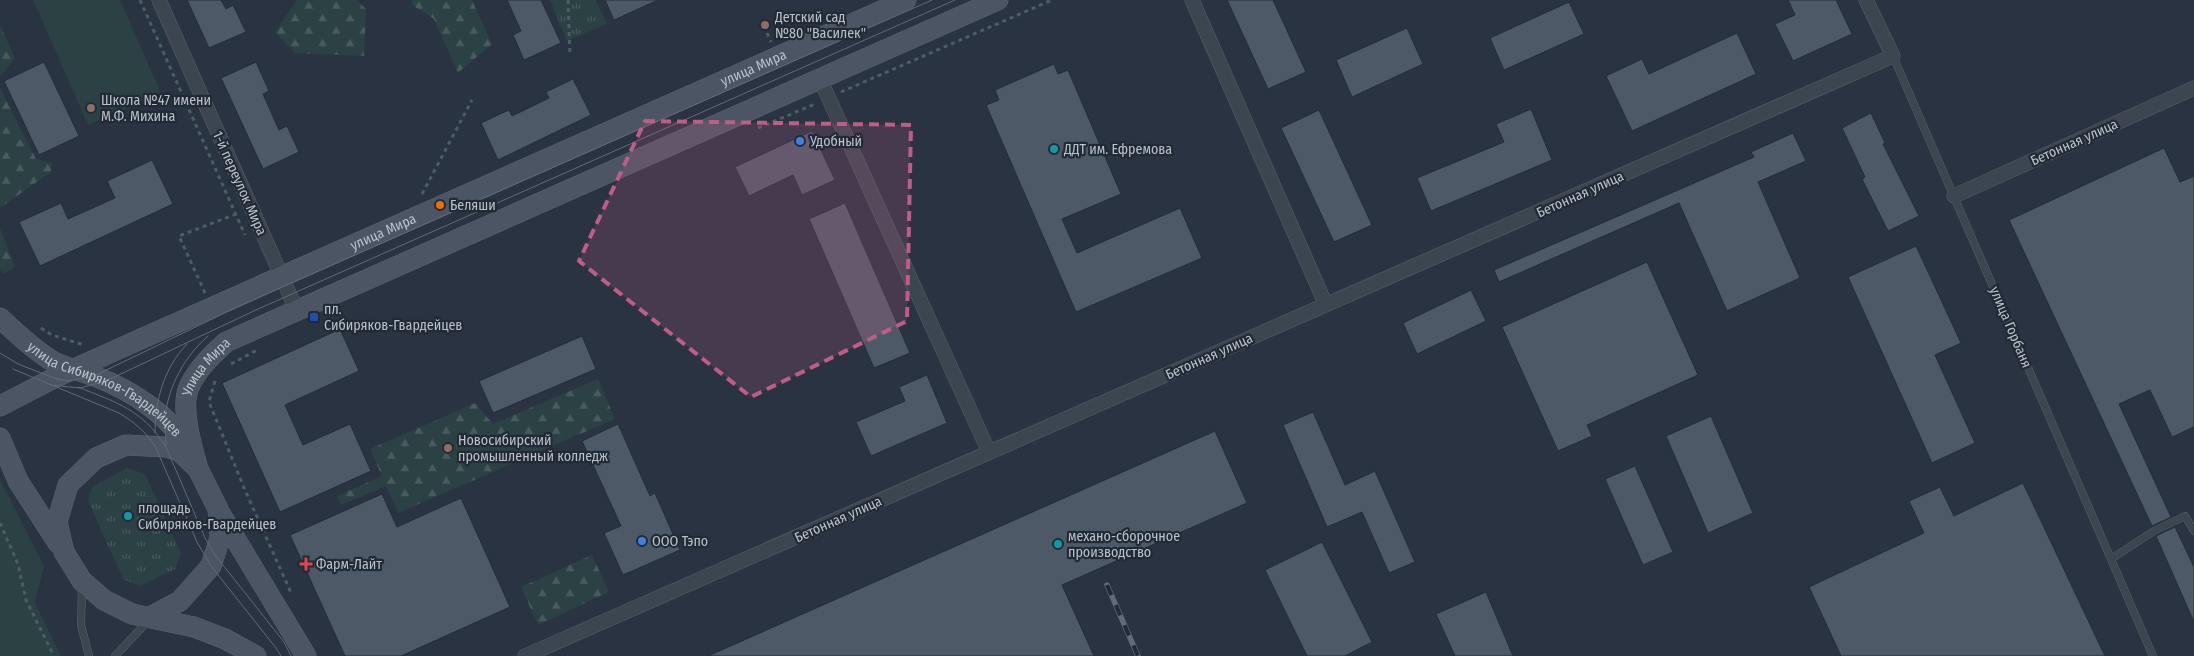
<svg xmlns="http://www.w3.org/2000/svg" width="2194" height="656" font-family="'Fira Sans Condensed',sans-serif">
<defs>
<pattern id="grass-tufts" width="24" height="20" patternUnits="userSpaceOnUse" patternTransform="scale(1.25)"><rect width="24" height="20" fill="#2c4143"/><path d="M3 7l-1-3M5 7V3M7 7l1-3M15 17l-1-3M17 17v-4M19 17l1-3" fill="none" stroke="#485b5d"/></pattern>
<pattern id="forest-firs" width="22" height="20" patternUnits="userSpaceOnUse" patternTransform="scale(1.25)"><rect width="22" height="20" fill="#2c4143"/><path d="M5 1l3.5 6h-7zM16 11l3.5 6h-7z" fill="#485b5d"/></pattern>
</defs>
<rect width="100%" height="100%" fill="#293341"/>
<path fill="url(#grass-tufts)" d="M550,0H596L607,24L567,41Z
M127,468L145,474L181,553L175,569L140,586L123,579L88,501L92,487Z"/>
<path fill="url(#forest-firs)" d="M297,0H357L366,9L364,56L295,53L275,32Z
M412,0H472L492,44L458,73L434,19L412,5Z
M0,25L15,58L0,77Z
M0,88L36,159L52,163L51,172L0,208Z
M0,228L15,267L4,274L0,270Z
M598,379L615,419L398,513L386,486L341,505L337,496L382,476L370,449L475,403L493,424Z
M592,555L609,592L538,625L521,587Z"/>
<path fill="#2c4143" d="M33,0H120L161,93L88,125Z
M0,479L44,566L35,603L61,656H0Z"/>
<path fill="#4e5967" stroke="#242c38" d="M187,0H221L226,9L233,5L246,32L209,48Z
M507,0H541L561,43L524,60L513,35L521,31Z
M605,0H658L614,20Z
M1227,0H1273L1306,72L1268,89Z
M1788,0H1836L1852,34L1793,61L1775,24L1795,15Z
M1569,2L1584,34L1504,70L1490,38Z
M1407,28L1423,64L1352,97L1336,60Z
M1737,33L1756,74L1632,131L1606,76L1642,59L1649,74Z
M44,62L79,136L39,155L4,81Z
M256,62L269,91L263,94L279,130L287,126L299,152L263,169L221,78Z
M1054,64L1058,74L1068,70L1121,194L1062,219L1077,253L1180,208L1202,258L1076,312L986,105L999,100L995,90Z
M573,79L591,115L498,160L481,123L509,110L512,116L549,98L546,92Z
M1531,109L1552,160L1431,211L1417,178L1504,142L1496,124Z
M1319,110L1372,225L1334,242L1281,128Z
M1871,113L1885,143L1883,144L1919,216L1888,231L1862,179L1865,177L1842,128Z
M812,131L835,180L802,195L793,175L749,196L735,167Z
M1793,133L1806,161L1758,182L1800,278L1727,311L1679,203L1499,282L1494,270L1754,157L1751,152Z
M2164,148L2180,182L2194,176V427L2172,437L2150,390L2119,404L2171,517L2152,526L2009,220Z
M152,160L173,204L40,266L19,222L61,203L68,219L115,198L107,181Z
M845,203L910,353L874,368L809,219Z
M1916,246L1961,343L1935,355L1975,443L1932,463L1848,277Z
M1647,262L1698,375L1587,425L1592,436L1558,451L1502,327Z
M1471,290L1486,321L1417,354L1403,323Z
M340,329L359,371L285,405L303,445L350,424L371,471L280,512L222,383Z
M582,336L596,369L493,413L479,381Z
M927,375L947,423L871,456L856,422L905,401L899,387Z
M1313,412L1345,485L1375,471L1415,562L1389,573L1362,512L1327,527L1283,425Z
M1711,416L1753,513L1708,533L1666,436Z
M618,424L650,496L655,493L680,550L623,575L604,533L621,526L582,441Z
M1215,431L1247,503L1062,585L1094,656H708Z
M1635,466L1673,552L1643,565L1605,479Z
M2023,483L2105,656H1841L1809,587L1924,533L1909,501L1940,487L1954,516Z
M382,494L397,527L461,498L510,607L401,656H345L290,535Z
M2175,527L2194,567V622L2156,536Z
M1322,542L1372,642L1345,656H1307L1265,570Z
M1486,592L1513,656H1455L1436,614Z"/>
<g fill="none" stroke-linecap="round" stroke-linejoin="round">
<defs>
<path id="lane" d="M1893,56L2153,656
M2111,559L2154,531L2185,516L2194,531
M82,587L81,625L89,656
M115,656L149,620"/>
<path id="street" d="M159,0L297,311
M1192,0L1326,305
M820,79L989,452
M1954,196L2194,88
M525,656L1893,56L1866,0"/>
<g id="secondary">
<path id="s1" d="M0,318C16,333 35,351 54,362C67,368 81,371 94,376C131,390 171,415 189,451"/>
<path id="s2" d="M0,406L54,378L152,334L906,0"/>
<path d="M0,438L18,481L58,543"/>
<path id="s3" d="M198,469C192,447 180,408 189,387C197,369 212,355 226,342L998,0"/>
<path d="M221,515L306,656"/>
<path d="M152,616L180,601L211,566L220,538L218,509L198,469L179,451L166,447L126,445L96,458L68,485L57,522L64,552L82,581L104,600L132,614L194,627L225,639L256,656"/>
</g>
</defs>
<use href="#lane" stroke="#5b636e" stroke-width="8"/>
<use href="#street" stroke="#5b636e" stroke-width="15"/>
<use href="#secondary" stroke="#5b636e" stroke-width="21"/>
<path stroke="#4b5e61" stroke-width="3" stroke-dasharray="4 4" stroke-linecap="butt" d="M140,0L245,235
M568,0L570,56
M767,33L771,42
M841,92L1052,0
M758,128L815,104
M422,194L472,100
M205,293L179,236L236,214
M41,328L52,335L84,345
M231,364L259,349
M215,381L209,402L245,490L292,595
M0,523L18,564L26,600L54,656"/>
<use href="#lane" stroke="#3d4551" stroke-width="7"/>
<use href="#street" stroke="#3d4551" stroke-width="14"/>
<use href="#secondary" stroke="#4c5564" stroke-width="20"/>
<path stroke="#606a78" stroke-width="1" d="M0,353L18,364L59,380
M13,369L119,413C134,422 146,432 155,446L197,542L211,566L276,648L281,656
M54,378L68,381L94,376L237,307L932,0
M50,385L80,388L106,381L258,309L955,0
M78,387C117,403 142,409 166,447L205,538L215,555L284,642L291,656
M155,433C155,400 164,368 187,344
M166,446C166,437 165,427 165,418C168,387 184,357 208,336"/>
<defs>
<path id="rail" d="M1107,585L1138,656"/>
</defs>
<use href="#rail" stroke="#606a78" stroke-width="5.5"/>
<use href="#rail" stroke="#222a36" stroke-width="4" stroke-dasharray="11" stroke-linecap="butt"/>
</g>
<path fill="#bf5c88" fill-opacity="0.2" stroke="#bf5c88" stroke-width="4" stroke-dasharray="10 6" stroke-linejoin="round" d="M645,121L911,125L907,321L751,397L579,261Z"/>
<g fill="#8d6e63" stroke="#222a36" stroke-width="2">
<circle cx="765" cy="25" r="5"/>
<circle cx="91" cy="108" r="5"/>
<circle cx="448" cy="448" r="5"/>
</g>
<g fill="#3f7fe0" stroke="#222a36" stroke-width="2">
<circle cx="800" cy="141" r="5"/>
<circle cx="642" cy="541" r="5"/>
</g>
<g fill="#0f9aa8" stroke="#222a36" stroke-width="2">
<circle cx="1054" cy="149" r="5"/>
<circle cx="128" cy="516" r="5"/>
<circle cx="1058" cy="544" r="5"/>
</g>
<circle fill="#e8710a" stroke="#222a36" stroke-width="2" cx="440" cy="205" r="5"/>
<rect fill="#1a4fb4" stroke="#222a36" stroke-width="2" x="309" y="312" width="10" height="10" rx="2.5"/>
<path fill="#e0444e" stroke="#222a36" stroke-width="2" d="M303.5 556.5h5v5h5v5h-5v5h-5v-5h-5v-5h5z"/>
<g text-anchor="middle" stroke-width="4.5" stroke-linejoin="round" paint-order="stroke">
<g font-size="14" fill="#bac1cb" stroke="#222a36" text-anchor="start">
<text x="775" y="22">Детский сад<tspan x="775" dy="16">№80 "Василек"</tspan></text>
<text x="101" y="105">Школа №47 имени<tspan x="101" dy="16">М.Ф. Михина</tspan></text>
<text x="810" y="146">Удобный</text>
<text x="1064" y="154">ДДТ им. Ефремова</text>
<text x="450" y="210">Беляши</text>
<text x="324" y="314">пл.<tspan x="324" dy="16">Сибиряков-Гвардейцев</tspan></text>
<text x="458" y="445">Новосибирский<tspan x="458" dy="16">промышленный колледж</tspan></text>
<text x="138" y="513">площадь<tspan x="138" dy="16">Сибиряков-Гвардейцев</tspan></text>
<text x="1068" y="541">механо-сборочное<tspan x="1068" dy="16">производство</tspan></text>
<text x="652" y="546">ООО Тэпо</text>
<text x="316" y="569">Фарм-Лайт</text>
</g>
<g font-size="14" fill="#bac1cb" stroke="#222a36">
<text dy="5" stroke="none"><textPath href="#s2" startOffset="826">улица Мира</textPath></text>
<text transform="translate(2074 142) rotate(-24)" y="5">Бетонная улица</text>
<text transform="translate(240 183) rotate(66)" y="5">1-й переулок Мира</text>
<text transform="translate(1580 194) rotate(-24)" y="5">Бетонная улица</text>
<text dy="5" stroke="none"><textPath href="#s2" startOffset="421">улица Мира</textPath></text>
<text transform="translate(2011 327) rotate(67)" y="5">улица Горбаня</text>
<text transform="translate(1209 356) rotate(-24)" y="5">Бетонная улица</text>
<text dy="5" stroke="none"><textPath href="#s3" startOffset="110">Улица Мира</textPath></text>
<text dy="5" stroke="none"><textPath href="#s1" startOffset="128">улица Сибиряков-Гвардейцев</textPath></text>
<text transform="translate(838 519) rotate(-24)" y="5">Бетонная улица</text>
</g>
</g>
</svg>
